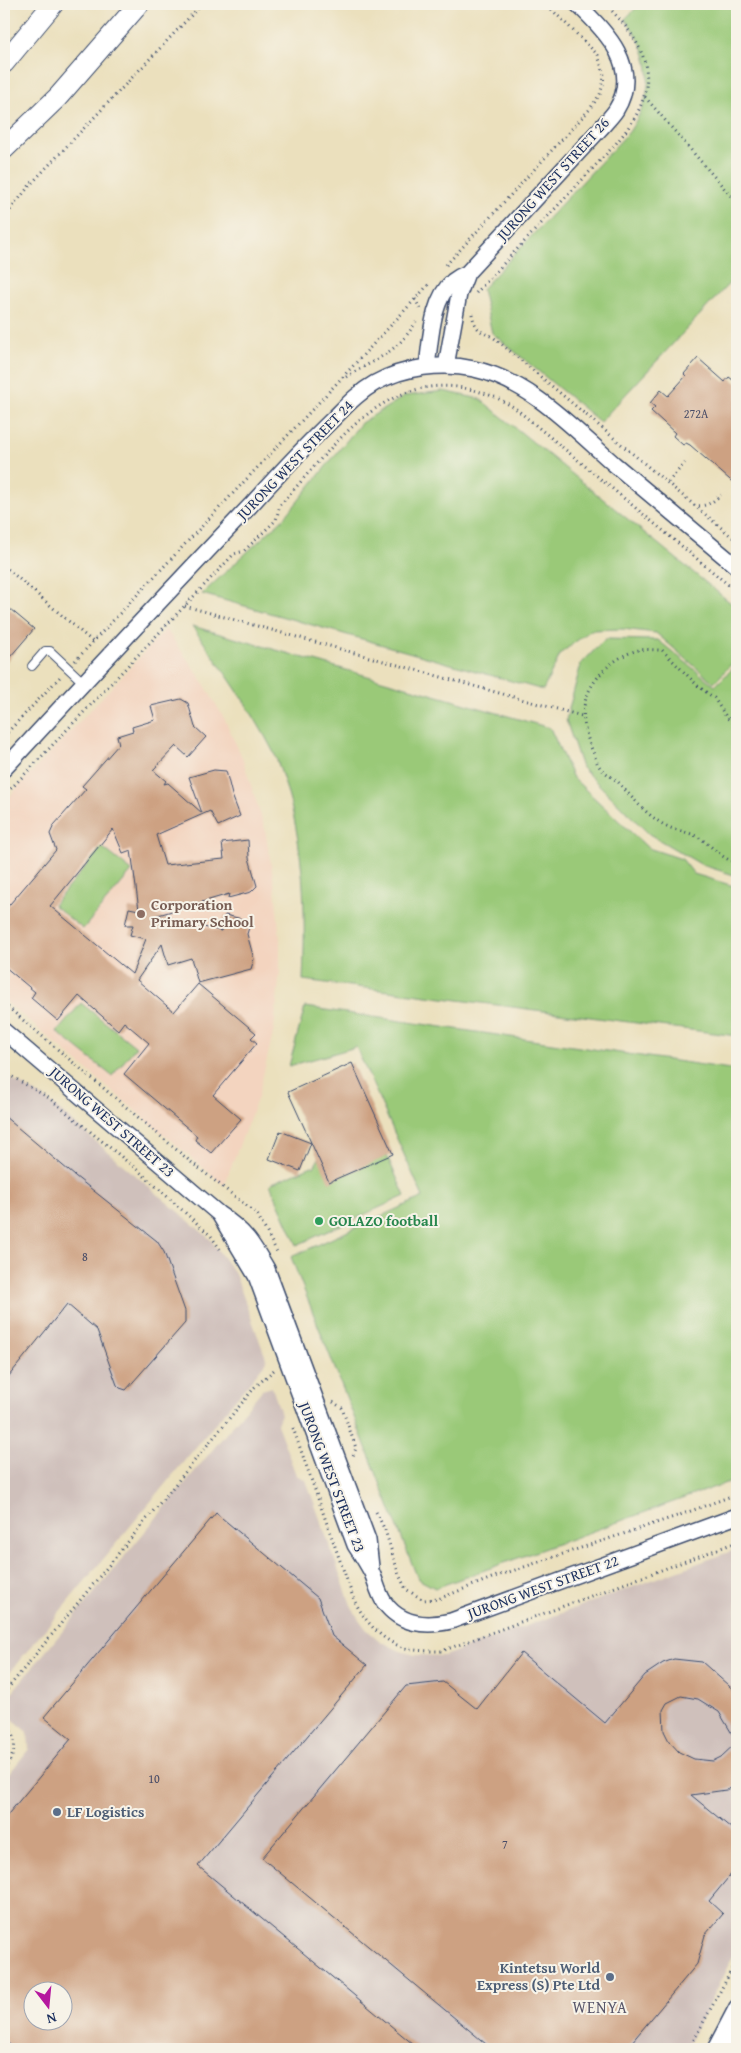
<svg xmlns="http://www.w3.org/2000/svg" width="741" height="2053" font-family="'Gentium Book Plus',serif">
<rect width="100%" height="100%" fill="#f7f3e8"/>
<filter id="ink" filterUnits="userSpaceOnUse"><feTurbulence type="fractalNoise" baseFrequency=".02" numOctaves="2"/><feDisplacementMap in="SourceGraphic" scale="10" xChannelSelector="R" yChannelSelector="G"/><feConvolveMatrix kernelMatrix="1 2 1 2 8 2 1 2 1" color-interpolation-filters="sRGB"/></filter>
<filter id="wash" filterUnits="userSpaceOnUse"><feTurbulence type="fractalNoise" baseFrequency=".0096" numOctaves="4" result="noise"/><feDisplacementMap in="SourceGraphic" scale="20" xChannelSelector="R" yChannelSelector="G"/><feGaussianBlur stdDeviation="1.12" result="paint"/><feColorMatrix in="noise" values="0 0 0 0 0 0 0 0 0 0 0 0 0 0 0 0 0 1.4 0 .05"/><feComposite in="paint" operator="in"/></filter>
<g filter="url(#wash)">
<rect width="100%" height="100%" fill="#ebe0bd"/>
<path fill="#f3d4bf" d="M166,629L202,680L225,720L242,757L265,829L275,888L280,940V971L274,1029L258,1097L224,1185L4,1000V802Z"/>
<path fill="#cfc0bb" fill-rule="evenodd" d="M4,1075L46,1099L210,1239L235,1274L267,1361L4,1679Z
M272,1387L281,1414L277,1424L296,1475L306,1480L351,1605L358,1618L367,1630L380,1641L400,1651L415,1655L444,1656L737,1549V1948L686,2049H4V1780L29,1749L28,1732L4,1712V1702L262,1390ZM32,1990H62V2020H32Z"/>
<path fill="#9ac978" stroke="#5a7c6b" d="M640,4H737V275L600,422L492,333L482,289L629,132C656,92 655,57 625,19Z
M443,391L480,399L737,608V658L714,683L656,633L623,629L591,630L561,653L543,690L202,594L286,516L361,423L405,396Z
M192,626L550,728L573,778L648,848L682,859L694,874L737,887V1036L303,980C306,912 305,843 283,778C280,770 278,761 274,753C251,708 221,667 192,626Z
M605,639L658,640L715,686L737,664V876L702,865L649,834L582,768L566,720L581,664Z
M102,847L132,871L83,929L53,905Z
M81,1003L136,1047L112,1076L57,1032Z
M305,1007L737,1070V1479L435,1588L418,1579L291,1257L423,1197L356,1047L289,1066Z
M322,1153L387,1156L405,1196L297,1245L270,1184L312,1166L314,1167Z"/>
<g id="blocks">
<path fill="#cda182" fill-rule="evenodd" d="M698,358L725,382L729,377L737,383V486L690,445L686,443L683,445L673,436L675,433L651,411L655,407L650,403L661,390L668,396L686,376L684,374Z
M4,604L34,629L4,664Z
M181,699L188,703L195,727L206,737L188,757L176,746L153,770L166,781L164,784L168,783L202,813L189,777L214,770L226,771L232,795L240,816L218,826L210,811L156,835L165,865L224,859L222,843L248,840L249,858L257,886L251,892L228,898L229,894L155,916L221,931L225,915L251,921L247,934L254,959L251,969L198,983L191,958L168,965L162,944L137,980L174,1012L198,984L256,1033L251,1038L257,1043L213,1095L241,1119L211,1153L195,1140L197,1136L124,1074L149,1043L124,1022L118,1030L79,996L58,1021L31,998L35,992L4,966V911L56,850L50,834L54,825L86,789L82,786L119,744L117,736L133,731L132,727L155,720L151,706ZM113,829L123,853L131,850L139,910L129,908L125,925H133L130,935L146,939L132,974L50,906Z
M352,1063L393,1154L329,1182L288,1092Z
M4,1116L75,1176L157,1241L164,1252L185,1311V1323L126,1390L120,1388L117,1385L97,1330L67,1304L4,1382V1323L10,1315L4,1310Z
M280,1131L311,1143L300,1171L269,1159Z
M216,1513L318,1598L332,1636L367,1665L198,1866L419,2049H15L4,2040V1819L71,1739L44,1717ZM32,1990H62V2020H32Z
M521,1653L605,1723L645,1675L663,1663L674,1659L702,1662L737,1693V1786L726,1790L691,1795L737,1833V1867L709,1901L723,1914L705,1935L697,1964L626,2049H492L262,1858L406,1686L443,1682L477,1709ZM681,1696L698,1699L719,1712L737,1742L721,1757L713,1761L694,1759L679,1752L669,1741L664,1731L663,1710L667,1703Z"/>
</g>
</g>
<g filter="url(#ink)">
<use href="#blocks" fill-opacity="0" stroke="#3a4a6c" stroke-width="1"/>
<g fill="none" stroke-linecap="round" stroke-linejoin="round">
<defs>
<path id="lane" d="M32,666L45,651H50L84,683"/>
<path id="street" d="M427,366C431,340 431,300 453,281C457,278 462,275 467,273L601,128C606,122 612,116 616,110C642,68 606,31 577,4
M446,366L459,294L467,273
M4,769C85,681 167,593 250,506C277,476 305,446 334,418C347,405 359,392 375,383C404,367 442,362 474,369C530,381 573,428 614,464C655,498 696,533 737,567
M4,1031L219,1214C245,1231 252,1243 267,1269L368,1540L371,1567
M219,1214L256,1276L355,1545C361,1554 367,1563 372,1573C376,1582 378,1593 384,1602C400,1625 426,1627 451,1621L737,1516
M722,2038L737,2045
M715,2049L737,2007"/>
<path id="secondary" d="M4,63L53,4
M4,149L58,97L139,4"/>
</defs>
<use href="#lane" stroke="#3a4a6c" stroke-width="10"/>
<use href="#street" stroke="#3a4a6c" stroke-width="18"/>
<use href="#secondary" stroke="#3a4a6c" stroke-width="22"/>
<path stroke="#3a4a6c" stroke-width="3" stroke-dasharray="1 4" stroke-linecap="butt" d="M645,97L737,203
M4,218L30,185L202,4
M446,265L590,109L600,94L603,84L604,75L598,55L546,4
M476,293L611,149C661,94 658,55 605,4
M415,299L421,310
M472,314C475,329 480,332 493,337L737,541
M346,377C377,358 396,354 416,322
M668,482L685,463
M694,505C705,508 713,502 721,495
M4,566L93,642
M185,606L582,716
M75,661C193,535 313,410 430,283
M737,724L727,718L714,698L698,686L662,650C654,650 646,649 639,650C624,653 607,665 598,677C578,702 581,724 593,752C595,756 596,762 599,766C604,773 613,777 619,783C633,799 651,820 671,828C679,831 688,832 696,836C711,844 721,859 737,863
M4,736L60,677
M4,796L234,554L244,551L276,520L280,505C338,442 392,357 492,396C500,399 508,404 515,408L737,592
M4,1004L191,1162L257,1214L277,1252
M4,1072L49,1098L140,1172L211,1236L220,1249
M333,1402L342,1408L356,1448L353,1456
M293,1428L354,1600C366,1624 387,1647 415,1650C423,1651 433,1651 442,1651L737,1542
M376,1512L385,1530L399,1575L406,1589L423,1600L438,1599L497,1576L680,1515L737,1494
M4,1693L255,1387L274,1370
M4,1724C20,1737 16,1754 4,1769
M689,2049L737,1960"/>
<use href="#lane" stroke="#fff" stroke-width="8"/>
<use href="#street" stroke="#fff" stroke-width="15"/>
<use href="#secondary" stroke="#fff" stroke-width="20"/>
</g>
</g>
<circle fill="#8d6e63" stroke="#f7f3e8" stroke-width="2" cx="141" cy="914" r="5"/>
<circle fill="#2e9e5b" stroke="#f7f3e8" stroke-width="2" cx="319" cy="1221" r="5"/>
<g fill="#5c6f8a" stroke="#f7f3e8" stroke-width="2">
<circle cx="57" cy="1812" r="5"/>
<circle cx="610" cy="1977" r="5"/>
</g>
<g text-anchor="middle" stroke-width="4" stroke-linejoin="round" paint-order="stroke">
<g font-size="12" fill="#484c67">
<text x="696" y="418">272A</text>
<text x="85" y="1261">8</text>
<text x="154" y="1783">10</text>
<text x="505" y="1849">7</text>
</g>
<g font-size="15" fill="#1b2f5e" stroke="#f7f3e8">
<text transform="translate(553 179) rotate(-48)" y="5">JURONG WEST STREET 26</text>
<text transform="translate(295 460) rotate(-46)" y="5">JURONG WEST STREET 24</text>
<text transform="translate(112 1122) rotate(41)" y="5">JURONG WEST STREET 23</text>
<text transform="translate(332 1477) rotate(69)" y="5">JURONG WEST STREET 23</text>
<text transform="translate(543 1587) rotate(-20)" y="5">JURONG WEST STREET 22</text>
</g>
<g font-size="15" font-weight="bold" fill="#785e54" stroke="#f7f3e8" text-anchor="start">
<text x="151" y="910">Corporation<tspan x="151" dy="17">Primary School</tspan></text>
</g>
<g font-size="15" font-weight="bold" fill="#27864d" stroke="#f7f3e8" text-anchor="start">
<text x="329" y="1226">GOLAZO football</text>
</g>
<g font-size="15" font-weight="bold" fill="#4e5e75" stroke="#f7f3e8" text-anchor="start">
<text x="67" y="1817">LF Logistics</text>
<text x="600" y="1973" text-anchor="end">Kintetsu World<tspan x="600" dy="17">Express (S) Pte Ltd</tspan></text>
</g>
<g font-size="16" letter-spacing="1" fill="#59576b" stroke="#f7f3e8">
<text x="600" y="2013">WENYA</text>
</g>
</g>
<rect width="741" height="2053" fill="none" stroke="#f7f3e8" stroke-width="20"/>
<g transform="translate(48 2006) rotate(164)"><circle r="24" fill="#f7f3e8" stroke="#9fa5b1"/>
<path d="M0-4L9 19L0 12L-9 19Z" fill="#b5179e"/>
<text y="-8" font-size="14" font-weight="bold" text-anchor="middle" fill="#1b2f5e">N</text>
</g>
</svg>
